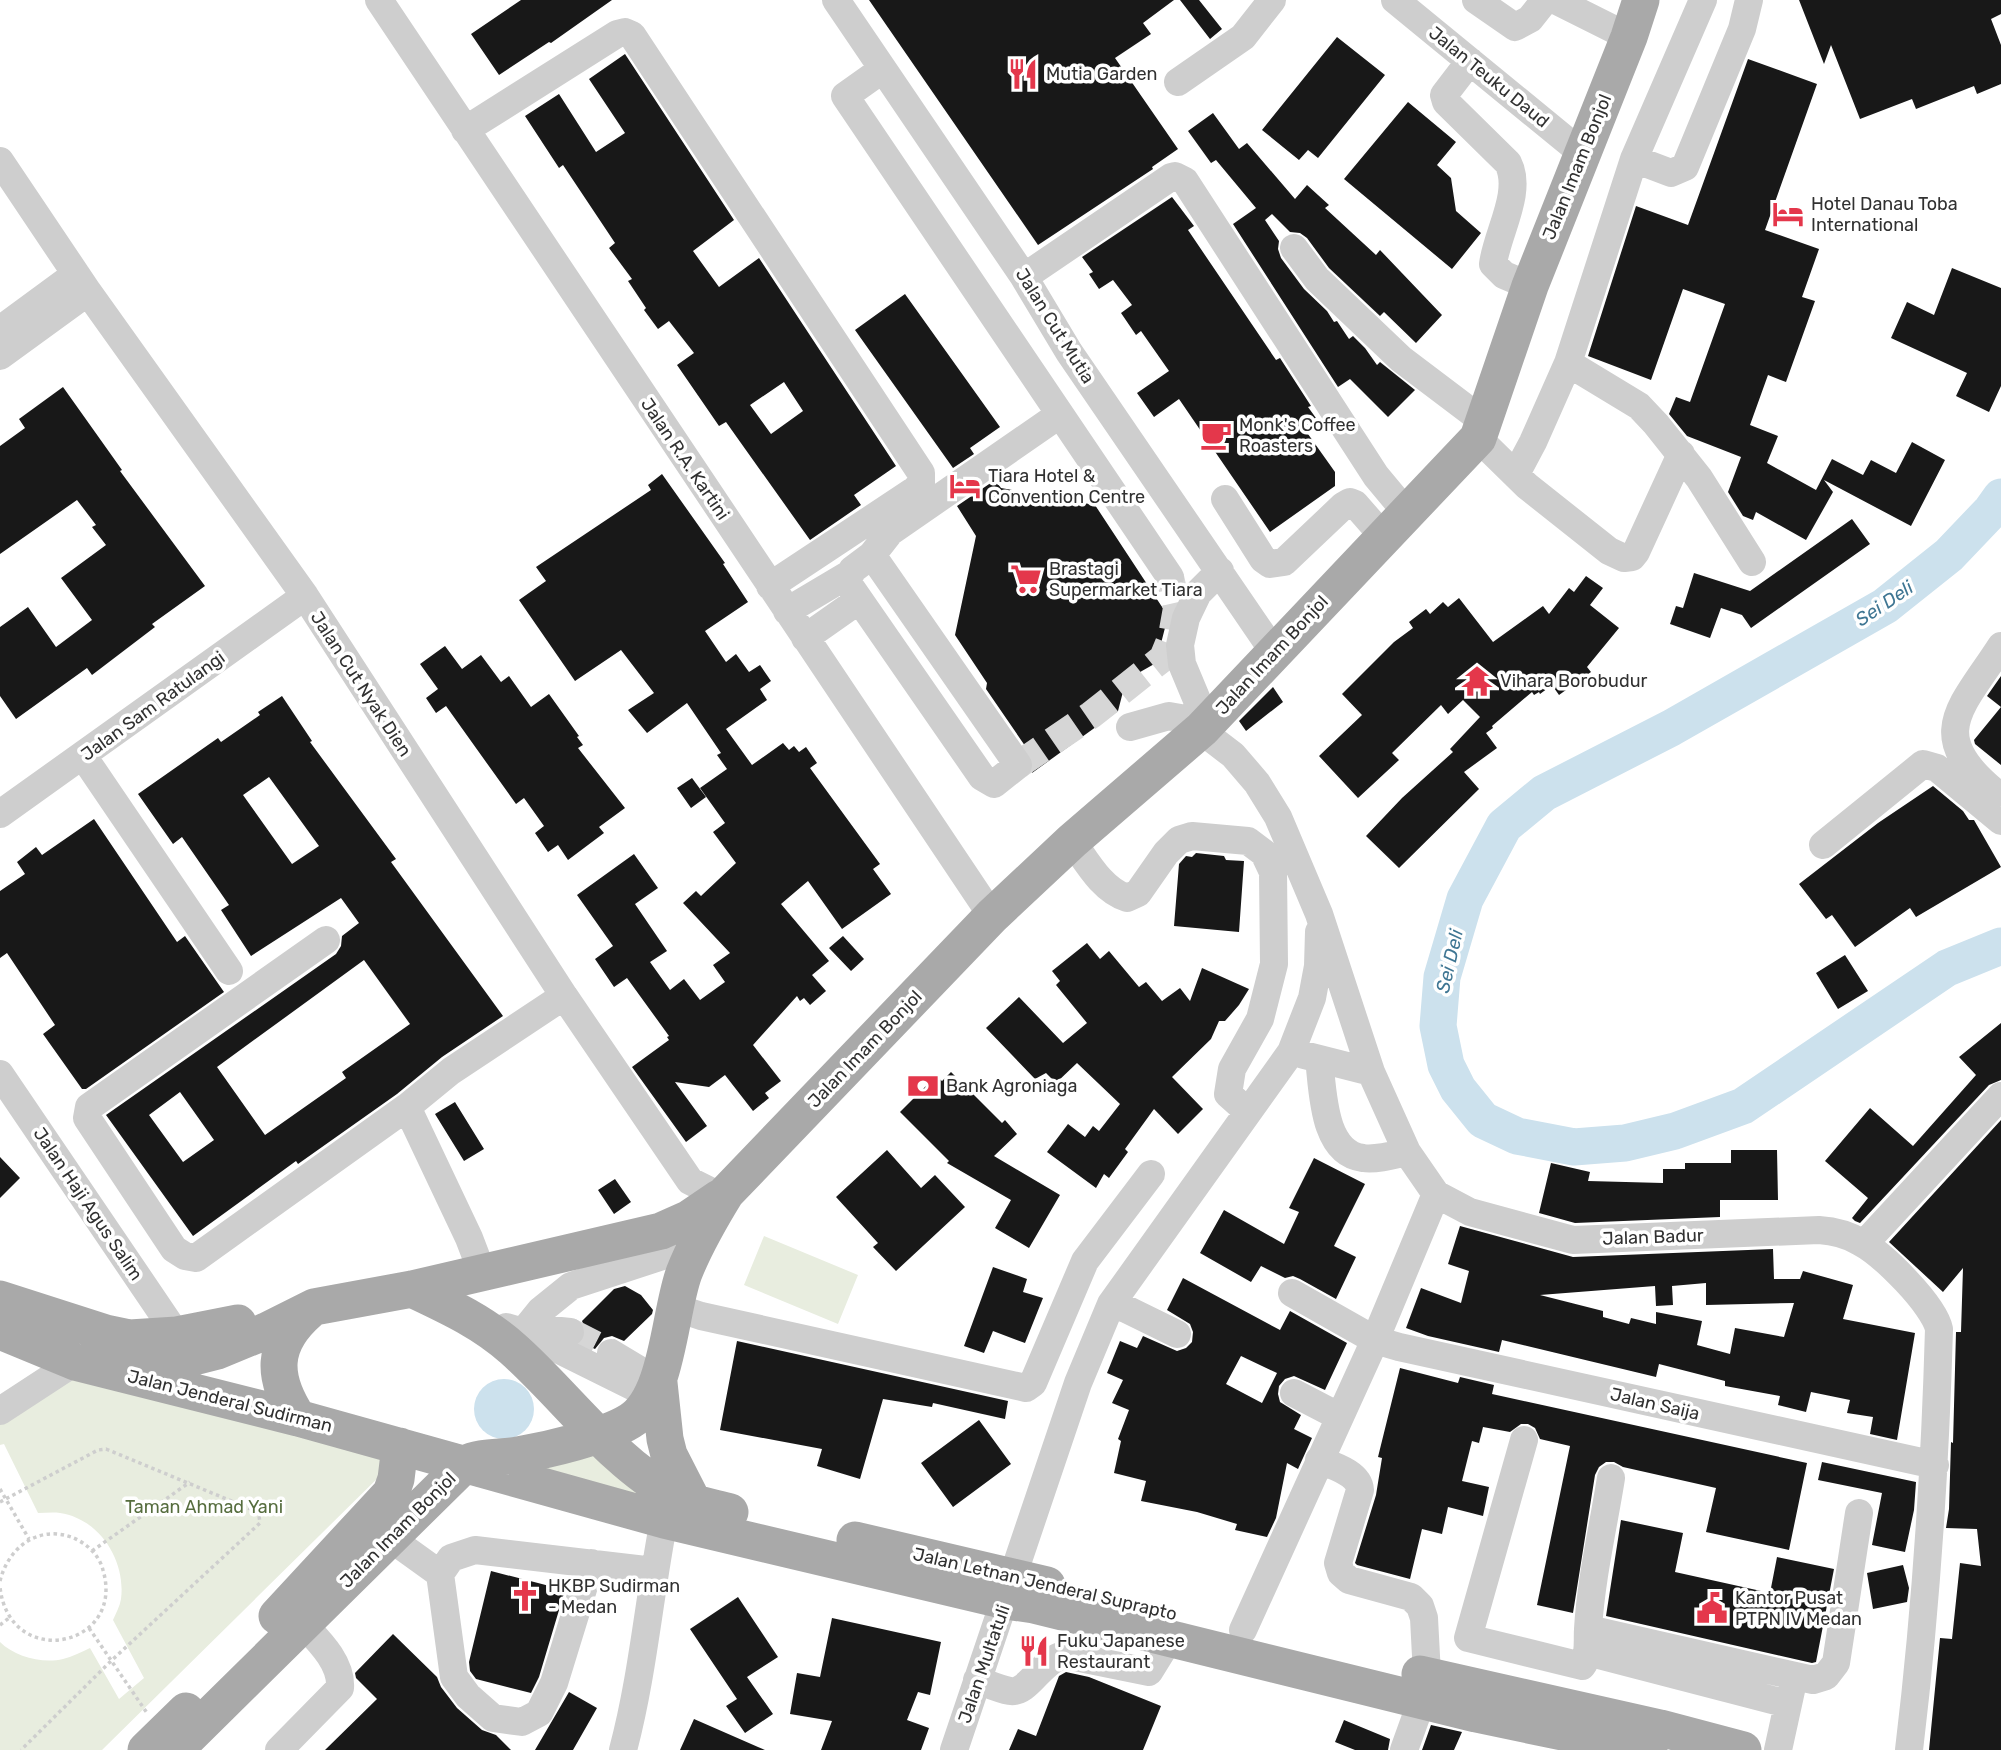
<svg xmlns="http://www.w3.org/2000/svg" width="2001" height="1750" font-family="Rubik,sans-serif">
<rect width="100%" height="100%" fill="#fff"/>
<path fill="#e8eddf" d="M764,1236L858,1275L838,1324L744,1285Z
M78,1367L383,1451L390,1466L102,1750H0V1642C15,1657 43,1664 63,1659C72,1657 81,1652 90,1648L119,1699L144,1678L113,1620C116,1613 120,1606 121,1599C126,1561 100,1519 60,1513C53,1512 45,1513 38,1513L4,1444L0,1445V1420Z
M597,1442L682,1510L525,1465Z"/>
<path fill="#cce1ed" d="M474 1409a30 30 0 1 1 60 0a30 30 0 1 1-60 0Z"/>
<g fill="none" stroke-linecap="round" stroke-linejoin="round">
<path stroke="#cce1ed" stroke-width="37" d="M2001,497L1991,511L1949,555L1885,606L1671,728L1544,793L1504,826L1465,899L1442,977L1438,1026L1446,1065L1458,1089L1483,1120L1517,1136L1574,1147L1625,1143L1675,1131L1743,1106L1947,968L2001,946"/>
</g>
<path fill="#181818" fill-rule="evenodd" d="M521,0H612L551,43L549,42L499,75L471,34Z
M869,0H1174L1143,23L1151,34L1115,58L1178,149L1152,167L1153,169L1038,245Z
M1180,0H1199L1222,29L1210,39Z
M1799,0H2001V14L1991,19L2001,45V84L1977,94L1974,86L1916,109L1912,99L1860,119L1831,45L1824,64Z
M1337,37L1385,75L1318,158L1308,150L1299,160L1262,130Z
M625,54L734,220L693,251L719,287L759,258L896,466L854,495L861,505L810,540L726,422L719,426L677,365L694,353L669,321L658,329L644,310L646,308L628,281L632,279L609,248L615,243L563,165L559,168L525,116L559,94L596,152L625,133L589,79ZM784,382L803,411L771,434L750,405Z
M1748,59L1817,84L1765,230L1819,249L1802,297L1815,301L1786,382L1768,375L1750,425L1778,436L1767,463L1816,490L1832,459L1863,475L1871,460L1896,473L1912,442L1945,460L1911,526L1824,480L1833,492L1806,540L1756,512L1753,520L1743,516L1728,492L1741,457L1687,436L1669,414L1676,397L1690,402L1725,304L1683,289L1651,380L1588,356L1636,206L1688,225Z
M1408,102L1456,142L1437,165L1451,178L1456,211L1481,233L1452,269L1344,179Z
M1213,113L1239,149L1247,143L1295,199L1307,185L1329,205L1325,208L1376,255L1380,250L1442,315L1416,343L1384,312L1380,316L1329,268L1307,238L1300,233L1290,232L1272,214L1265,220L1279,241L1278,249L1281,258L1304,289L1327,311L1334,322L1337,321L1349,339L1353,336L1365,348L1377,365L1380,362L1415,390L1388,417L1350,379L1338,387L1233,224L1256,208L1216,160L1211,163L1188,131Z
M1172,197L1194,226L1188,230L1276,360L1280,358L1311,406L1308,407L1321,425L1308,434L1335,472V486L1270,532L1179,399L1154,417L1137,393L1169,371L1141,331L1136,335L1121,313L1132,305L1113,280L1099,289L1089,274L1093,272L1082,257Z
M1952,268L2001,288V386L1989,412L1956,396L1967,373L1891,338L1907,302L1934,315Z
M905,294L1000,427L970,448L974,454L953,468L855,330Z
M63,387L122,470L120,471L205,586L152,624L155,627L92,675L87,668L16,719L0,696V627L28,607L56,647L92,620L61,578L106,545L92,527L96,525L77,500L0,554V446L25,428L19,419Z
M662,474L725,563L723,564L748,602L705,631L726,662L736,654L749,672L760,665L771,681L760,689L767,700L726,729L752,765L783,743L789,750L794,746L799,752L806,747L817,763L810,768L880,864L873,869L891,894L842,929L808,881L781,904L829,961L812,975L826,991L810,1005L804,998L800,1001L797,996L753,1045L781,1081L765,1093L769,1098L753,1111L725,1075L709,1087L675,1082L707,1126L686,1142L632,1067L669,1040L667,1037L669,1036L627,978L614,987L595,959L613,946L577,895L634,854L658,888L635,904L667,951L650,962L670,990L684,979L700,1000L725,982L713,965L730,953L683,903L696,891L701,896L736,863L713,832L725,823L700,788L727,769L717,755L721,753L687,703L647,733L628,710L654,693L621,650L575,681L519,600L546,581L536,567L651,490L648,485Z
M995,480L1001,488L1095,505L1168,616L1156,663L1126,680L1118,711L1032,773L1035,764L1032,756L986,689L987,683L955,635L976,536L957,506Z
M1852,519L1870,544L1751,628L1742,615L1721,608L1710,638L1670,624L1676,606L1683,608L1694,573L1750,591Z
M1586,576L1603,588L1590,605L1619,628L1587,667L1591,672L1559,695L1552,685L1540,694L1539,692L1534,695L1532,692L1492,726L1493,728L1486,733L1497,748L1464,772L1479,789L1399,868L1366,836L1402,798L1453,752L1450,749L1480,717L1463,700L1448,714L1441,705L1392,753L1399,760L1358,798L1319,756L1362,715L1342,694L1394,642L1413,628L1409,622L1426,609L1430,614L1443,602L1448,607L1459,598L1493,642L1543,606L1549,614L1569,588L1574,592Z
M445,646L462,669L481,655L501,682L509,676L531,707L549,694L579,736L577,737L583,745L578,748L625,808L599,827L604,833L568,860L558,845L548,852L535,833L544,826L524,798L516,804L446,706L436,713L426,698L438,689L420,664Z
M2001,676V765L1975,744L1974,740L2001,707L1987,696Z
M1273,687L1283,702L1246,731L1239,721Z
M282,696L312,741L310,742L396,859L391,862L503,1016L442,1057L397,1094L298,1164L296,1161L193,1236L106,1115L336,954L341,946L342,936L359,923L341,898L251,956L221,910L229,905L182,837L173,844L138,794L218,738L221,742L260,715L258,712ZM269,777L319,846L292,864L243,795ZM364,960L410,1024L342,1072L346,1078L265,1135L217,1067ZM180,1092L214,1140L183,1162L149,1115Z
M692,778L706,797L691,808L677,788Z
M1933,786L1963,811L1969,820H1974L2001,867L1916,917L1910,908L1855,947L1832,915L1826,919L1799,884L1878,823Z
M94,819L177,942L185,936L224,992L86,1089H82L43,1034L55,1025L7,953L0,958V891L25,874L17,862L36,847L42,855Z
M1196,853L1224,856L1226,860L1244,861L1239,932L1174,926L1179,864L1186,856L1192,857Z
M843,936L864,959L851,971L829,948Z
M1087,943L1100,959L1109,951L1139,987L1146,982L1162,1001L1180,988L1190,1001L1202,968L1249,989L1239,1005L1225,1021H1219L1211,1039L1172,1077L1203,1109L1178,1134L1154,1109L1125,1149L1128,1152L1109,1178L1104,1174L1096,1188L1047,1152L1068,1124L1085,1137L1093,1126L1099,1131L1120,1104L1077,1063L1056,1083L1046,1073L1035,1079L986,1028L1019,997L1063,1043L1087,1023L1056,985L1060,981L1052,971Z
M1845,955L1868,991L1838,1009L1816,973Z
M2001,1023V1080L1989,1085L1860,1223L1855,1221L1852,1218L1868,1198L1825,1161L1870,1108L1913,1146L1976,1075L1959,1057Z
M951,1072L1002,1123L1005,1120L1017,1134L994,1156L1060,1195L1029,1248L995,1228L1011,1200L947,1163L949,1161L900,1112L936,1076L942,1081Z
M455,1102L484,1149L464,1161L435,1114Z
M2001,1120V1750H1929L1940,1638L1952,1639L1960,1563L1981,1566L1977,1529L1946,1528L1949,1509L1951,1442L1953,1443L1956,1332H1961L1963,1268L1943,1292L1889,1242Z
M887,1150L921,1188L935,1175L965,1207L896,1271L873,1247L878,1243L836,1197Z
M1731,1150H1777L1778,1200H1720V1217L1575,1223L1539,1213L1551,1163L1590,1172L1588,1181L1663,1183V1169H1685V1163H1731Z
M0,1157L20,1178L0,1198Z
M1314,1158L1365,1184L1334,1246L1356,1257L1336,1299L1300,1279L1293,1276L1285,1278L1261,1266L1251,1282L1200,1253L1224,1210L1284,1244L1299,1212L1289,1208Z
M615,1179L631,1202L614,1214L598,1190Z
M1460,1226L1573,1257L1773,1249L1774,1279H1800L1803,1271L1853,1285L1843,1319L1915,1333L1897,1440L1870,1434L1873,1417L1847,1413L1850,1400L1811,1392L1806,1412L1778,1405L1780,1396L1725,1386V1381L1659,1364L1656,1377L1502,1340L1499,1352L1428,1336L1406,1328L1421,1288L1461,1303L1469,1271L1448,1264ZM1706,1283V1305L1794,1303L1784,1337L1735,1328L1730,1354L1697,1345L1702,1321L1656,1312V1324L1631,1318L1629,1324L1603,1317V1311L1540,1295L1655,1286L1656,1306L1673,1305L1672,1286Z
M993,1267L1027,1279L1023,1292L1043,1298L1025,1343L993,1331L984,1353L964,1346Z
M1183,1278L1280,1330L1290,1311L1347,1343L1325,1390L1294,1376L1285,1379L1279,1386L1278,1394L1280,1402L1301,1415L1294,1429L1312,1438L1298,1469L1287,1463L1276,1518L1267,1537L1235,1530L1237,1524L1197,1512L1141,1501L1146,1481L1114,1473L1121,1441L1118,1439L1129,1410L1112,1403L1123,1380L1107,1373L1120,1341L1137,1348L1143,1336L1177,1351L1186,1348L1192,1342L1193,1332L1190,1324L1167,1310ZM1241,1356L1277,1373L1262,1403L1226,1384Z
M625,1286L641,1295L653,1310L652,1314L624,1341L612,1336L604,1338L595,1349L582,1343L587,1333L582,1321L614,1289Z
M737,1341L1008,1401L1005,1419L933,1403L932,1407L883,1399L860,1479L817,1466L822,1449L720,1430Z
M1400,1368L1458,1383L1460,1377L1494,1385L1492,1394L1807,1463L1789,1550L1706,1532L1716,1488L1623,1467L1614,1462H1606L1599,1467L1595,1475L1573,1613L1537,1605L1570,1446L1540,1439L1535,1428L1528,1424H1521L1510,1432L1483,1427L1479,1443L1472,1441L1462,1481L1489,1487L1483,1516L1448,1507L1442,1534L1422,1529L1410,1579L1357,1565L1355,1563L1376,1495L1382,1458L1378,1457Z
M979,1420L1011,1464L953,1507L921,1463Z
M1822,1462L1916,1482L1914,1510L1905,1552L1872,1545L1882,1493L1818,1480Z
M1621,1520L1683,1533L1675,1572L1770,1593L1777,1557L1834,1569L1816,1662L1812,1663L1606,1616Z
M1903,1565L1909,1588L1907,1602L1873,1609L1867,1573Z
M491,1571L565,1590L539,1677L531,1693L476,1679L470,1671L469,1662Z
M738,1597L778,1657L747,1677L773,1714L745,1733L726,1706L737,1699L690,1629Z
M832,1618L941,1642L930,1695L918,1692L907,1720L929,1728L921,1750H821L832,1721L790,1714L797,1673L820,1677Z
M393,1634L437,1677L441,1687L457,1708L482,1730L496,1735L511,1750H325L377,1699L356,1678L355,1673Z
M1066,1672L1089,1677L1161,1706L1143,1750H1009L1018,1729L1036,1736L1059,1676Z
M569,1692L597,1708L573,1750H535Z
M694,1719L758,1747L765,1750H680Z
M1344,1720L1390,1739L1388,1750H1355L1335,1742Z
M1431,1725L1462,1732L1454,1750H1422Z"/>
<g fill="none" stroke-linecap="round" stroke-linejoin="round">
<path stroke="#d6d6d6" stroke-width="28" stroke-dasharray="28 14" stroke-linecap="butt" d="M1018,765L1091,715L1163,658L1172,636L1177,608L1170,577
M570,1332L611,1353"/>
<path stroke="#cecece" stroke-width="3.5" stroke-dasharray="3.5 3.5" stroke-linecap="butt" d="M0,1489L29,1539
M0,1502L98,1450L106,1449L253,1510L259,1516L260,1523L111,1661L21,1750
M92,1551L190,1482
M0,1581C8,1549 36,1525 71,1537C85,1542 99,1554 103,1570C126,1648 9,1671 0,1587
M0,1625L9,1618
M89,1628L147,1713"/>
<path stroke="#cecece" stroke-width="28" d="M379,0L992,916
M836,0L1024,277L1069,352L1274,652
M1395,0L1583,154
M1476,0L1515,27L1530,19L1545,0
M1555,0L1629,37
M1470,61L1444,95L1446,102L1508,163C1523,192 1497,233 1493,264L1504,275L1530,286
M883,69L845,96L1170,577
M1178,82L1243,37L1272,0
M465,130L617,34L625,32L632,35L921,473V484L915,490L770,586
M1634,159L1671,173L1685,167L1742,29L1749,0
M0,161L88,292L305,596L564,996L690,1181L712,1192L726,1193
M1294,248L1317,279L1401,359L1483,421
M1024,277L1171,177L1175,176L1185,181L1376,476L1406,512
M0,330L76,274
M0,356L88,292
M1568,363L1639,406L1656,424L1699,478L1752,562
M1478,438L1527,486L1609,551L1624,558L1632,557L1636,552L1681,454
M1516,474L1533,442L1568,363L1634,159L1703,0
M1225,499L1263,559L1270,564L1284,562L1343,506L1350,502L1355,504L1383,536
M872,555L1018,765L994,784L982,777L847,582L852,570L872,555L890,532L1059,415
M787,611L851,573
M805,638L859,600
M1207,724L1182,664L1180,645L1186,618L1198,593L1220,571
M1130,727L1169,716L1186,719L1233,755L1257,783L1278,817L1319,914L1371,1072L1407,1152L1436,1194L1470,1212L1573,1240L1819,1230C1833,1231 1847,1234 1860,1242C1883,1254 1934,1305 1939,1329C1935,1470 1926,1610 1909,1750
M83,756L229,971
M1996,793C1924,735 1961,708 2001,646
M0,814L305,596
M1072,841C1087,862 1102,890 1127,898L1138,893L1166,853L1179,840L1192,836L1248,841L1264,853L1273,872L1274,964L1260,1019L1232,1069L1228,1094L1247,1111
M1823,845L1923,764L1937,768L2001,821
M326,940L89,1107L87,1118L174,1249L185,1256L196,1258L407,1107
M1304,1055L1371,1072
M1319,1059C1323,1089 1322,1153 1363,1158C1376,1160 1394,1155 1407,1152
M0,1074L177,1335
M1864,1244L2001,1096
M482,1272L469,1238L407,1107L451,1071L564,996
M1292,1293L1375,1340L1399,1347L1935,1465
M1111,1304L1126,1309L1177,1334
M674,1307L701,1316L1026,1388L1033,1383L1085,1261L1151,1174
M506,1327L523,1332L652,1396
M523,1332L540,1311L571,1286L696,1245
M526,1332L541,1329L570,1332
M611,1353L651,1377
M1294,1393L1340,1417
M0,1411L75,1362
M1524,1440L1468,1638L1582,1666C1590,1656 1587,1642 1588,1629C1591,1579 1603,1528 1611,1478
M1319,1460C1334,1466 1359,1473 1360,1490L1338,1563L1341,1573L1349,1580L1411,1597L1420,1606L1424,1618L1427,1675L1422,1700L1404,1750
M390,1538L440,1574
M591,1563L554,1683L539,1713L522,1722L493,1718L468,1696L454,1677L440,1574L451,1558L475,1550L654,1571
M1588,1629L1813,1680L1826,1676L1836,1663L1859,1513
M1243,1630L1375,1340L1436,1194
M1587,1652L1788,1704
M977,1680C988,1684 999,1689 1010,1691C1029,1694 1042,1658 1065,1655L1149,1672L1170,1638
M279,1750L340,1688C342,1663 319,1641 303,1624
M623,1750C643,1675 649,1597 664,1520
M954,1750L1078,1383L1111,1304L1291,1052L1312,998L1318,966L1319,932
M1778,1750L1792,1686"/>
<path stroke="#a9a9a9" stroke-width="37" d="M412,1289C448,1306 483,1322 513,1349C563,1393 614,1464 674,1495C692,1504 711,1507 730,1512
M0,1299L106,1333L130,1338L177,1335L238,1323
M0,1331L75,1362L298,1418L664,1520L1006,1601L1034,1605L1476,1714L1649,1750
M131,1373L217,1351L266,1331L314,1307L412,1289L661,1231L688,1219L719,1198
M659,1383L665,1439L669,1455L694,1504
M298,1418C272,1378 270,1345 309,1311
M855,1540L1047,1585
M277,1616L391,1493L396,1479L400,1446
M1420,1674L1660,1728L1743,1750
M146,1750L186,1711
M175,1750L465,1464C480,1456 501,1458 518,1455C548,1450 604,1437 630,1421C668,1398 669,1314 684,1273C695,1245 710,1219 726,1193L992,916L1072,841L1202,729L1478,438L1530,286L1629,37L1641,0"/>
</g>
<defs>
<symbol id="restaurant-bare" viewBox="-9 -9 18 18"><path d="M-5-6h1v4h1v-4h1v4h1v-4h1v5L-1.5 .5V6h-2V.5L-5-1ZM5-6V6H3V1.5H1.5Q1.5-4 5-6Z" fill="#e4374b" stroke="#fff" stroke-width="2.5" paint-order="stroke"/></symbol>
<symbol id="hotel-bare" viewBox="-9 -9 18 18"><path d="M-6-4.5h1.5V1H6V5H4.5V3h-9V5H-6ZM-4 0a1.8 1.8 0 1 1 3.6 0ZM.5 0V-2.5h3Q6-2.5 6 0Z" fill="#e4374b" stroke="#fff" stroke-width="2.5" paint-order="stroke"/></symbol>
<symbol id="cafe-bare" viewBox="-9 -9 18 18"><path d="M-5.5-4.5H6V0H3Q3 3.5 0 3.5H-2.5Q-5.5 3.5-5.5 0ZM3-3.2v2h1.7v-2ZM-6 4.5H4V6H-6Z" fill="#e4374b" stroke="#fff" stroke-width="2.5" paint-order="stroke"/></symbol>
<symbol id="supermarket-bare" viewBox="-9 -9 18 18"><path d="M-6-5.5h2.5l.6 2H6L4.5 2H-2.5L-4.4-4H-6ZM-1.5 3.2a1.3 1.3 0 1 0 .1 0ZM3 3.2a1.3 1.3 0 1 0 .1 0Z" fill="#e4374b" stroke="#fff" stroke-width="2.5" paint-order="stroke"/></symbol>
<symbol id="temple-bare" viewBox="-9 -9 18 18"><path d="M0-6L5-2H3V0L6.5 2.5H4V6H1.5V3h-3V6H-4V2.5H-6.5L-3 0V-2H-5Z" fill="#e4374b" stroke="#fff" stroke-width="2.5" paint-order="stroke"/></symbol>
<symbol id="bank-bare" viewBox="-9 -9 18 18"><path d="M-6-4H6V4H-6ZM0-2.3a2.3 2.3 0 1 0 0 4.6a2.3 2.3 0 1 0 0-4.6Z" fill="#e4374b" stroke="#fff" stroke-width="2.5" paint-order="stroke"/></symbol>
<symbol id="church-bare" viewBox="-9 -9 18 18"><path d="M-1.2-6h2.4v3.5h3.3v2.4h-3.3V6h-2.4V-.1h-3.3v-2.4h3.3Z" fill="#e4374b" stroke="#fff" stroke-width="2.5" paint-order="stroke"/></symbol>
<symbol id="civic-bare" viewBox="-9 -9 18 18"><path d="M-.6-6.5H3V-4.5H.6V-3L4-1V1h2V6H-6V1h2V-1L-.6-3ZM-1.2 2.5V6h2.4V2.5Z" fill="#e4374b" stroke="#fff" stroke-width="2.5" paint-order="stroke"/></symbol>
</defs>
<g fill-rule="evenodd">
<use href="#restaurant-bare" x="1001" y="52" width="44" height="44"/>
<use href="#hotel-bare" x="1766" y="192" width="44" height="44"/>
<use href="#cafe-bare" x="1194" y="413" width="44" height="44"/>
<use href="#hotel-bare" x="943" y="464" width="44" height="44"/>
<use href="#supermarket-bare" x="1004" y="557" width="44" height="44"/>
<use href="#temple-bare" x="1455" y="659" width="44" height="44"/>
<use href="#bank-bare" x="901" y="1064" width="44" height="44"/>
<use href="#church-bare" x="503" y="1574" width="44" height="44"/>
<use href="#civic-bare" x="1690" y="1586" width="44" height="44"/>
<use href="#restaurant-bare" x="1012" y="1629" width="44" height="44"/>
</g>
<g text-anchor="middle" stroke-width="7" stroke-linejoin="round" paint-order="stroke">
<g font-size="18" fill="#313131" stroke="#fff" text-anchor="start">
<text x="1046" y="80">Mutia Garden</text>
<text x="1811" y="210">Hotel Danau Toba<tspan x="1811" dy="21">International</tspan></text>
<text x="1239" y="431">Monk's Coffee<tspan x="1239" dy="21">Roasters</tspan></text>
<text x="988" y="482">Tiara Hotel &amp;<tspan x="988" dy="21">Convention Centre</tspan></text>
<text x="1049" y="575">Brastagi<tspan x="1049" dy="21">Supermarket Tiara</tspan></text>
<text x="1500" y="687">Vihara Borobudur</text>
<text x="946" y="1092">Bank Agroniaga</text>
<text x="548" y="1592">HKBP Sudirman<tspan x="548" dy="21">- Medan</tspan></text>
<text x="1735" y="1604">Kantor Pusat<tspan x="1735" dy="21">PTPN IV Medan</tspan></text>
<text x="1057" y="1647">Fuku Japanese<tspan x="1057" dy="21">Restaurant</tspan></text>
</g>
<g font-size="18" fill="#313131" stroke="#fff">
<text transform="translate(1489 77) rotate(39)" y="6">Jalan Teuku Daud</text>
<text transform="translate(1577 167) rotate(-68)" y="6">Jalan Imam Bonjol</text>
<text transform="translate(1055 326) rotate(58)" y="6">Jalan Cut Mutia</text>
<text transform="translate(685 459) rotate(56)" y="6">Jalan R.A. Kartini</text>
<text transform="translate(1272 655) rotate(-47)" y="6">Jalan Imam Bonjol</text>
<text transform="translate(361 684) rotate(57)" y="6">Jalan Cut Nyak Dien</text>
<text transform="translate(153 706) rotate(-36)" y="6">Jalan Sam Ratulangi</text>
<text transform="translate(865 1049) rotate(-46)" y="6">Jalan Imam Bonjol</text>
<text transform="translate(88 1204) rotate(56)" y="6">Jalan Haji Agus Salim</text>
<text transform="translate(1653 1237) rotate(-2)" y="6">Jalan Badur</text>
<text transform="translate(230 1401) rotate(14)" y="6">Jalan Jenderal Sudirman</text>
<text transform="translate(1655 1404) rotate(13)" y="6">Jalan Saija</text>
<text transform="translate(398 1530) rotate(-45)" y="6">Jalan Imam Bonjol</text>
<text transform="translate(1045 1584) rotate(13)" y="6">Jalan Letnan Jenderal Suprapto</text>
<text transform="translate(984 1664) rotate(-71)" y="6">Jalan Multatuli</text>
</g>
<g font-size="18" fill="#566d3e" stroke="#fff">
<text x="204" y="1513">Taman Ahmad Yani</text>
</g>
<g font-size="19" font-style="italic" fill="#3f7693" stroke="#fff">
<text transform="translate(1884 603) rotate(-34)" y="7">Sei Deli</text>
<text transform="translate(1449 961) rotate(-77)" y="7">Sei Deli</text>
</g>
</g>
</svg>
